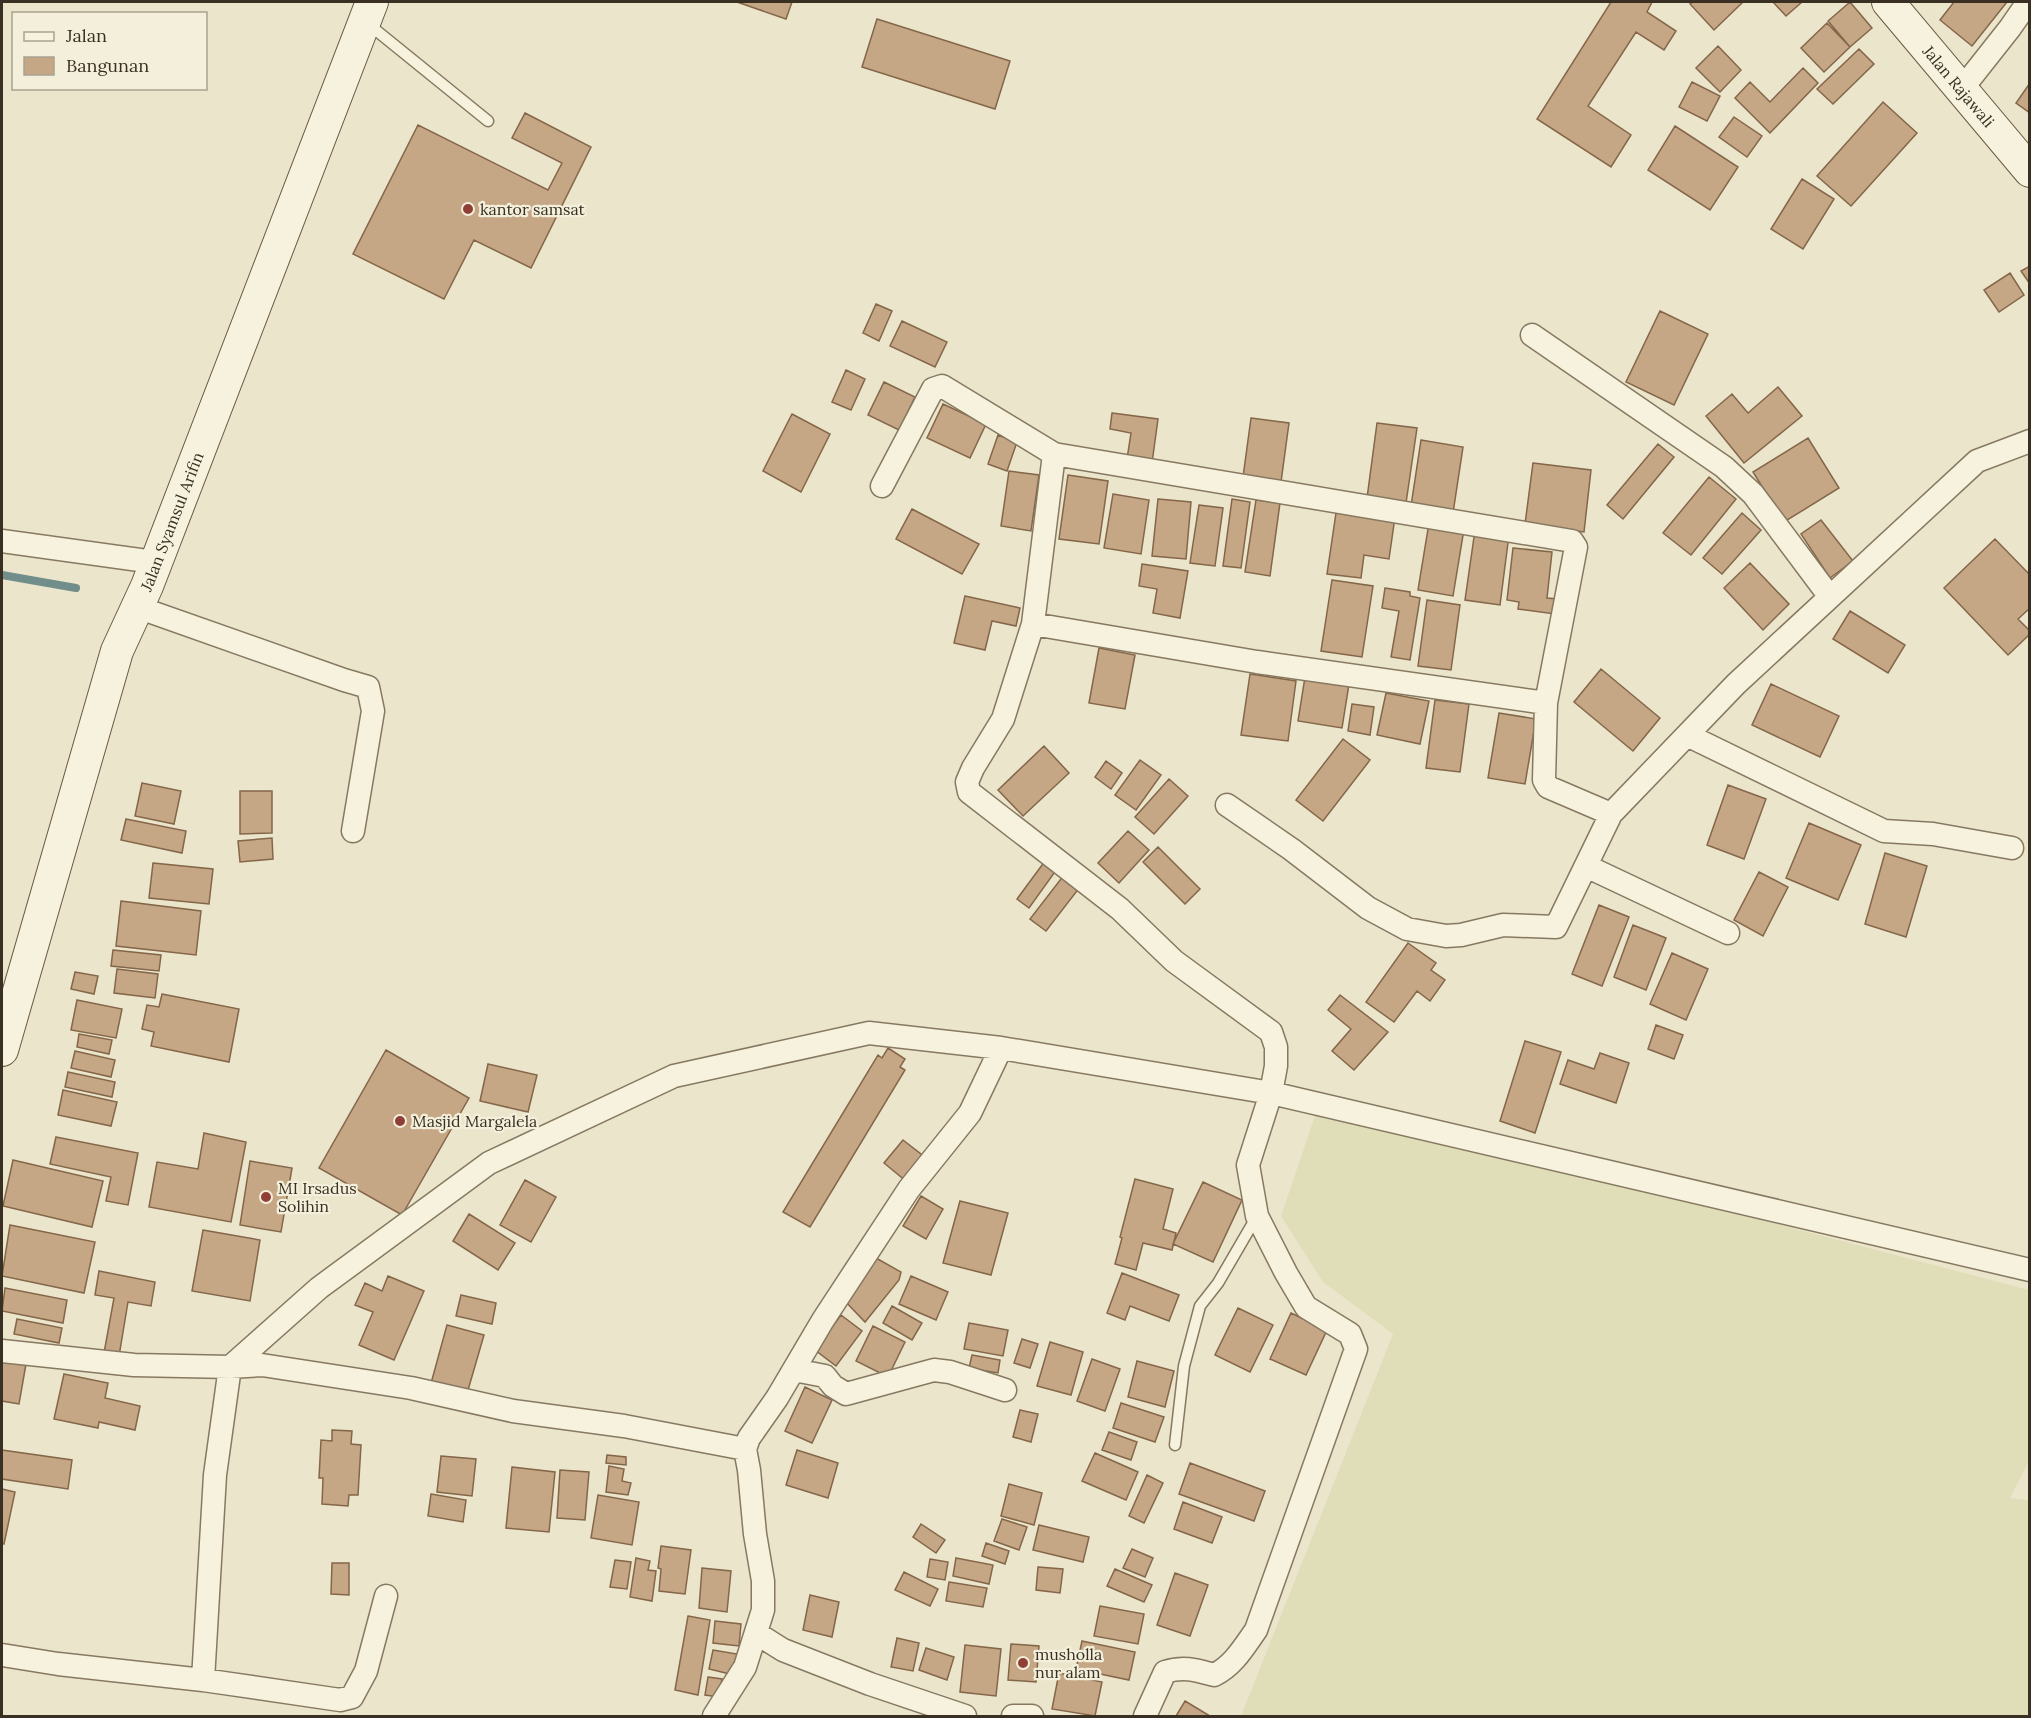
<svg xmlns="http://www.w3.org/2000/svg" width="2031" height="1718" font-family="Lora,serif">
<rect width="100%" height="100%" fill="#ebe5cb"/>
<path fill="#e0deb9" d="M1319,1104L2029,1290V1461L2010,1498L2029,1500V1716H1241L1393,1334L1323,1282L1281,1216Z"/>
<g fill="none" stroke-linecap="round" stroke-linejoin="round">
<path stroke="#728e8a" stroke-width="8" d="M2,575L76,588"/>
</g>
<path fill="#c5a685" stroke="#846649" stroke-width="1.5" d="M737,2H792L786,19Z
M1611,2H1652L1647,12L1676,31L1664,50L1636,32L1588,106L1631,135L1611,167L1537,119Z
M1693,2H1743L1714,30L1690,4Z
M1773,2H1802L1786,16Z
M1850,2L1872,28L1850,47L1828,21Z
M1954,2H2007L1972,46L1940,20Z
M877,19L1010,61L995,109L862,67Z
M1827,23L1850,47L1824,72L1801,48Z
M1718,46L1741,70L1720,92L1696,68Z
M1859,49L1874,64L1833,104L1817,89Z
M1803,68L1818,83L1770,133L1735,98L1750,82L1770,102Z
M1692,82L1720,96L1707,121L1679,107Z
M2030,83V113L2016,103Z
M1883,102L1917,133L1851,206L1817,176Z
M525,113L591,147L531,268L474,240L444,299L353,254L418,125L548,190L562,163L512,138Z
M1734,117L1762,136L1747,157L1719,137Z
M1675,126L1738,167L1710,210L1648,170Z
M1802,179L1834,199L1803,249L1771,229Z
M2030,266V284L2021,271Z
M2010,273L2024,295L1999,312L1984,290Z
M876,304L892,311L879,341L863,333Z
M1660,311L1708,334L1674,405L1626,382Z
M902,321L947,342L935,367L890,346Z
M846,370L865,379L851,410L832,402Z
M884,382L915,397L899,430L868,415Z
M1778,387L1802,416L1744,463L1706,416L1732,394L1748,413Z
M943,404L986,424L970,458L927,438Z
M1112,413L1158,419L1152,463L1127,459L1131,433L1110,429Z
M792,414L830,434L801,492L763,471Z
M1251,418L1289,423L1281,482L1243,477Z
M1377,423L1417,428L1406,503L1367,498Z
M998,435L1017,442L1007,471L988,464Z
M1808,438L1839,488L1784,522L1753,472Z
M1421,440L1463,447L1453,513L1411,506Z
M1658,444L1674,457L1623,519L1607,505Z
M1533,463L1591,470L1584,532L1525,524Z
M1009,471L1039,475L1031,531L1001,526Z
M1068,475L1108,481L1099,544L1059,539Z
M1709,477L1736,499L1691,555L1663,533Z
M1113,494L1149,500L1141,554L1104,548Z
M1158,499L1191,502L1186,559L1152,556Z
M1232,499L1250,502L1241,568L1223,566Z
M1256,500L1280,503L1270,576L1245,572Z
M1199,505L1223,508L1215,566L1190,563Z
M912,509L979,544L962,574L896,539Z
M1336,513L1395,517L1389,559L1364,555L1361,578L1327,574Z
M1742,513L1761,530L1722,574L1703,558Z
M1821,520L1853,561L1830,578L1801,534Z
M1429,523L1464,529L1453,596L1418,590Z
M1475,530L1509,535L1500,605L1465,600Z
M1995,539L2030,575V608L2018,619L2030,631V634L2008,655L1944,588Z
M1513,548L1552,552L1547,598L1557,599L1555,614L1518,609L1519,602L1507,600Z
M1750,563L1789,604L1763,630L1724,588Z
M1142,564L1188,571L1180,618L1153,613L1157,589L1139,586Z
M1332,580L1373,586L1362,657L1321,651Z
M1385,588L1410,592V596L1420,598L1410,660L1391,657L1399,611L1382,608Z
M965,596L1020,608L1016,626L992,621L985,650L954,643Z
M1427,600L1460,605L1451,670L1418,666Z
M1850,611L1905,645L1888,673L1833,639Z
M1099,648L1135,655L1125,709L1089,703Z
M1601,669L1660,718L1633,751L1574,702Z
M1250,674L1296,681L1288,741L1241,735Z
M1305,677L1349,684L1342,728L1298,721Z
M1771,684L1839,716L1820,757L1752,725Z
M1386,693L1429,701L1420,744L1377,735Z
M1435,700L1469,704L1460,772L1426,768Z
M1352,704L1374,707L1370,735L1348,731Z
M1499,713L1536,719L1525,784L1488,778Z
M1343,739L1370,760L1323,821L1296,800Z
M1044,746L1069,773L1023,816L998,790Z
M1140,760L1161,775L1136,810L1115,795Z
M1106,761L1122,773L1111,789L1095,777Z
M1169,779L1188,796L1154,834L1135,817Z
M142,783L181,791L174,824L135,816Z
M1728,785L1766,799L1744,859L1707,845Z
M240,791H272V833L240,834Z
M126,819L186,831L182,853L121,840Z
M1809,823L1861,845L1838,900L1786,878Z
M1128,831L1149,850L1119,883L1098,863Z
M272,838L273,859L240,862L238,841Z
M1158,847L1200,889L1185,904L1143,862Z
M1885,853L1927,866L1906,937L1865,924Z
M1045,861L1057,869L1029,908L1017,899Z
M153,863L213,869L209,904L149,898Z
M1759,872L1788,887L1763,936L1734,920Z
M1064,875L1080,887L1046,931L1030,919Z
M121,901L201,911L196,955L116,946Z
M1599,905L1629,917L1602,986L1572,974Z
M1633,925L1666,938L1646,990L1614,977Z
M1408,943L1436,963L1431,970L1445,980L1430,1001L1417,991L1394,1022L1366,1002Z
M113,950L161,955L159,971L111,966Z
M1672,953L1708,969L1686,1020L1650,1004Z
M117,969L158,974L155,998L114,993Z
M75,972L98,976L94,994L71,989Z
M162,994L239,1009L229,1062L151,1046L154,1032L142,1029L147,1005L159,1007Z
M1340,995L1388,1032L1354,1070L1332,1051L1351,1029L1328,1010Z
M77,1000L122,1009L116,1038L71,1030Z
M1656,1025L1683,1035L1674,1059L1648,1049Z
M79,1034L112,1040L109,1054L77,1047Z
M1525,1041L1561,1052L1535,1133L1500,1121Z
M888,1048L905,1059L900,1067L905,1070L810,1227L783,1212L878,1055L882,1058Z
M386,1050L469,1098L402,1215L319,1168Z
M75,1051L115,1060L111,1077L71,1068Z
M1600,1053L1629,1063L1616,1103L1560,1084L1568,1060L1594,1069Z
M488,1064L537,1075L528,1112L480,1101Z
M68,1072L115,1082L112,1097L65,1087Z
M63,1090L117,1102L111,1126L58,1115Z
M204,1133L246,1142L231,1222L149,1207L157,1162L198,1169Z
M56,1137L138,1153L128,1205L106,1201L111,1177L50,1164Z
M903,1140L926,1158L907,1182L884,1163Z
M13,1160L103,1181L92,1227L3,1206Z
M250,1161L292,1168L281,1232L240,1225Z
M1135,1179L1173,1189L1163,1229L1176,1233L1172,1250L1143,1243L1136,1270L1115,1264L1122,1238L1120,1237Z
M525,1180L556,1197L531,1242L500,1225Z
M1203,1182L1242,1200L1213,1262L1173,1244Z
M921,1196L943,1209L926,1239L903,1226Z
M960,1201L1008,1213L991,1275L943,1263Z
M469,1214L515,1243L498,1270L453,1241Z
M10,1225L95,1242L84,1293L2,1276Z
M203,1230L260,1240L250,1301L192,1291Z
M876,1258L901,1272L899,1280L865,1322L842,1298Z
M99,1271L155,1282L151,1306L128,1302L119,1356L104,1353L114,1298L95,1295Z
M1122,1273L1179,1295L1169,1321L1130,1306L1125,1320L1107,1313Z
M388,1276L424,1291L394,1360L359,1345L373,1312L355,1305L365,1283L382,1291Z
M911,1276L948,1292L936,1320L899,1304Z
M5,1288L67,1300L63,1323L2,1311Z
M461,1295L496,1303L492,1324L456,1316Z
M892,1306L922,1323L912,1340L883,1323Z
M1238,1308L1273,1325L1250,1372L1215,1355Z
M1291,1313L1327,1330L1306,1375L1270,1359Z
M841,1315L862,1331L836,1366L815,1350Z
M17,1319L62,1328L59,1343L14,1334Z
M969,1323L1008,1330L1003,1356L964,1349Z
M447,1325L484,1335L466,1397L430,1387Z
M873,1326L905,1342L888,1377L856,1361Z
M1022,1339L1038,1344L1030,1368L1014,1363Z
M1050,1342L1083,1352L1071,1395L1037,1386Z
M972,1355L1000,1360L998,1373L969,1368Z
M1092,1359L1120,1369L1105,1411L1077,1401Z
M2,1360L26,1364L19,1404L2,1401Z
M1137,1361L1174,1371L1165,1407L1128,1397Z
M64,1374L108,1383L105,1398L140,1406L135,1430L99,1422L98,1428L54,1419Z
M805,1387L832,1400L812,1443L785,1431Z
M1121,1403L1164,1417L1155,1442L1113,1428Z
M1020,1410L1038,1414L1031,1442L1013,1437Z
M332,1430L352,1431L351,1444L361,1445L358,1495H349L348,1506L322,1504L323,1478H319L321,1440L332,1441Z
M1109,1432L1137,1442L1131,1460L1102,1450Z
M2,1450L72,1460L68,1489L2,1479Z
M797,1450L838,1463L828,1498L786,1485Z
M1095,1453L1138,1472L1126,1500L1082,1481Z
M607,1455L626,1457V1465L606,1463Z
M441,1456L476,1459L472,1496L437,1492Z
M1190,1463L1265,1491L1254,1521L1179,1494Z
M609,1466L624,1469L622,1481L631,1483L628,1495L606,1492Z
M512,1467L555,1472L549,1532L506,1528Z
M560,1470L589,1472L585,1520L557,1518Z
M1147,1475L1163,1483L1144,1523L1129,1516Z
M1009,1484L1042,1493L1034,1525L1001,1516Z
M2,1489L15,1492L4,1544H2Z
M431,1494L466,1500L463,1522L428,1516Z
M598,1495L639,1502L632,1545L591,1538Z
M1183,1502L1222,1517L1212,1543L1174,1529Z
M1002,1519L1027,1527L1019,1550L994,1541Z
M921,1524L945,1540L936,1553L913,1537Z
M1039,1525L1089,1537L1083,1562L1033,1550Z
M986,1543L1009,1551L1005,1564L982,1556Z
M661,1546L691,1550L685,1594L659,1591L661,1569L658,1568Z
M1132,1549L1153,1558L1145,1577L1123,1568Z
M636,1558L650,1561L648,1570L656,1571L652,1601L630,1597Z
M956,1558L993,1565L989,1584L953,1576Z
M930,1559L948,1562L945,1580L927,1577Z
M615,1560L631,1562L627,1589L610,1587Z
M332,1563H349V1595L331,1594Z
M1038,1567L1063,1569L1060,1593L1036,1590Z
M702,1568L731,1571L727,1612L699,1608Z
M1115,1569L1152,1585L1144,1602L1107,1586Z
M904,1572L938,1589L930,1606L895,1590Z
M1175,1573L1208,1585L1190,1636L1157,1625Z
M949,1582L987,1588L983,1607L946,1601Z
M810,1595L839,1602L832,1637L803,1630Z
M1100,1606L1144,1614L1138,1644L1094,1636Z
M688,1616L710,1620L698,1695L675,1690Z
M715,1621L741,1624L739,1646L713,1643Z
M897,1638L919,1643L913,1671L891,1667Z
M1082,1641L1135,1652L1129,1680L1076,1669Z
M1011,1644L1039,1646L1036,1682L1008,1680Z
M965,1645L1001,1649L996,1696L960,1692Z
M926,1648L954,1657L947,1680L919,1670Z
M713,1650L737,1654L734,1675L709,1669Z
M1059,1673L1102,1682L1095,1716L1052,1709Z
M708,1677L722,1679L719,1697L705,1695Z
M1185,1701L1210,1716H1176Z"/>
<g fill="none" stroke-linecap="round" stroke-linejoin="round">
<defs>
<path id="lane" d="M367,23L488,121
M1175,1445L1184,1366L1200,1306L1218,1283L1257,1216"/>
<path id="street" d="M1961,90L2010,28L2028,2
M1532,335L1724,467L1753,494L1830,597
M882,486L933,389L942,386L1054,454
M2,541L154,562
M137,607L344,680L368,687L373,711L353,831
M1033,624L1054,454L1572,541L1576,547L1546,703
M1687,735L1884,831L1933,834L2012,848
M1227,805L1291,849L1368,908L1407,929L1446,936L1461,935L1503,925L1556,927L1611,814L1736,684L1977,461L2030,441
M1586,866L1728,933
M2,1351L134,1365L230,1367L319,1288L489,1163L674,1076L869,1033L1001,1048L1271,1093L2030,1270
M794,1370L825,1376L833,1386L846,1394L934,1370L950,1372L1005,1390
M745,1449L749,1438L777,1398L823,1320L909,1189L970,1113L1001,1048
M756,1633L783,1650L870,1684L965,1716
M2,1655L58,1664L203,1680L340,1700L352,1697L366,1671L386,1596
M203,1680L215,1475L230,1367L262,1365L411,1388L513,1411L624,1426L745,1449L749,1470L755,1534L763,1581V1610L745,1667L714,1716
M1013,1716H1032
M1145,1716L1165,1672C1183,1666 1196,1670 1214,1675C1233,1666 1244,1647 1256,1630L1356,1349L1350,1334L1306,1307L1286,1273L1257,1216L1248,1165L1271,1093L1276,1066V1047L1271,1032L1174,961L1120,909L969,792L967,782L973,768L1003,719L1033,624L1257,662L1546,703L1544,780L1548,787L1611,814"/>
<g id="secondary">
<path id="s1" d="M1888,2L2030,171"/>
<path id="s2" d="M2,1050L117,651L147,586L372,2"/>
</g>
</defs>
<use href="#lane" stroke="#877961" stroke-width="13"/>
<use href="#street" stroke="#877961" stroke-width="25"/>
<use href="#secondary" stroke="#695a44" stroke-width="34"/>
<use href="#lane" stroke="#f6f2de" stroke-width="10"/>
<use href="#street" stroke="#f6f2de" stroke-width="22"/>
<use href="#secondary" stroke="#f6f2de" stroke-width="32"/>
</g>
<g fill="#903f36" stroke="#f3efda" stroke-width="2">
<circle cx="468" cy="209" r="6"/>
<circle cx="400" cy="1121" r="6"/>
<circle cx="266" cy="1197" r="6"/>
<circle cx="1023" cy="1663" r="6"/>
</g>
<g text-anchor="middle" stroke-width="4.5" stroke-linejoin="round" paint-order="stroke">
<g font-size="16" fill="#393023" stroke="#f3efda">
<text dy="6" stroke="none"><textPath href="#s1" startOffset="110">Jalan Rajawali</textPath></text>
<text dy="6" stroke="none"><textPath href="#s2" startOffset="556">Jalan Syamsul Arifin</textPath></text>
</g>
<g font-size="16" fill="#393023" stroke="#f3efda" text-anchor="start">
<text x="480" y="215">kantor samsat</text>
<text x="412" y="1127">Masjid Margalela</text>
<text x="278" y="1194">MI Irsadus<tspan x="278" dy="18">Solihin</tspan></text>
<text x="1035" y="1660">musholla<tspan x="1035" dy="18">nur alam</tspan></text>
</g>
</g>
<rect width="2031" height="1718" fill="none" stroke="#393023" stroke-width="6"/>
<rect x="12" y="12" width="195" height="78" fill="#f3efda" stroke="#a9a391" stroke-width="1.5"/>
<rect x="24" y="32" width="30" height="9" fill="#f6f2de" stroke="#a9a391" stroke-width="1.5"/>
<text x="66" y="42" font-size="18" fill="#393023">Jalan</text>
<rect x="24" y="57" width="30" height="18" fill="#c5a685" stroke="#a9a391" stroke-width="1.5"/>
<text x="66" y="72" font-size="18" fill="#393023">Bangunan</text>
</svg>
